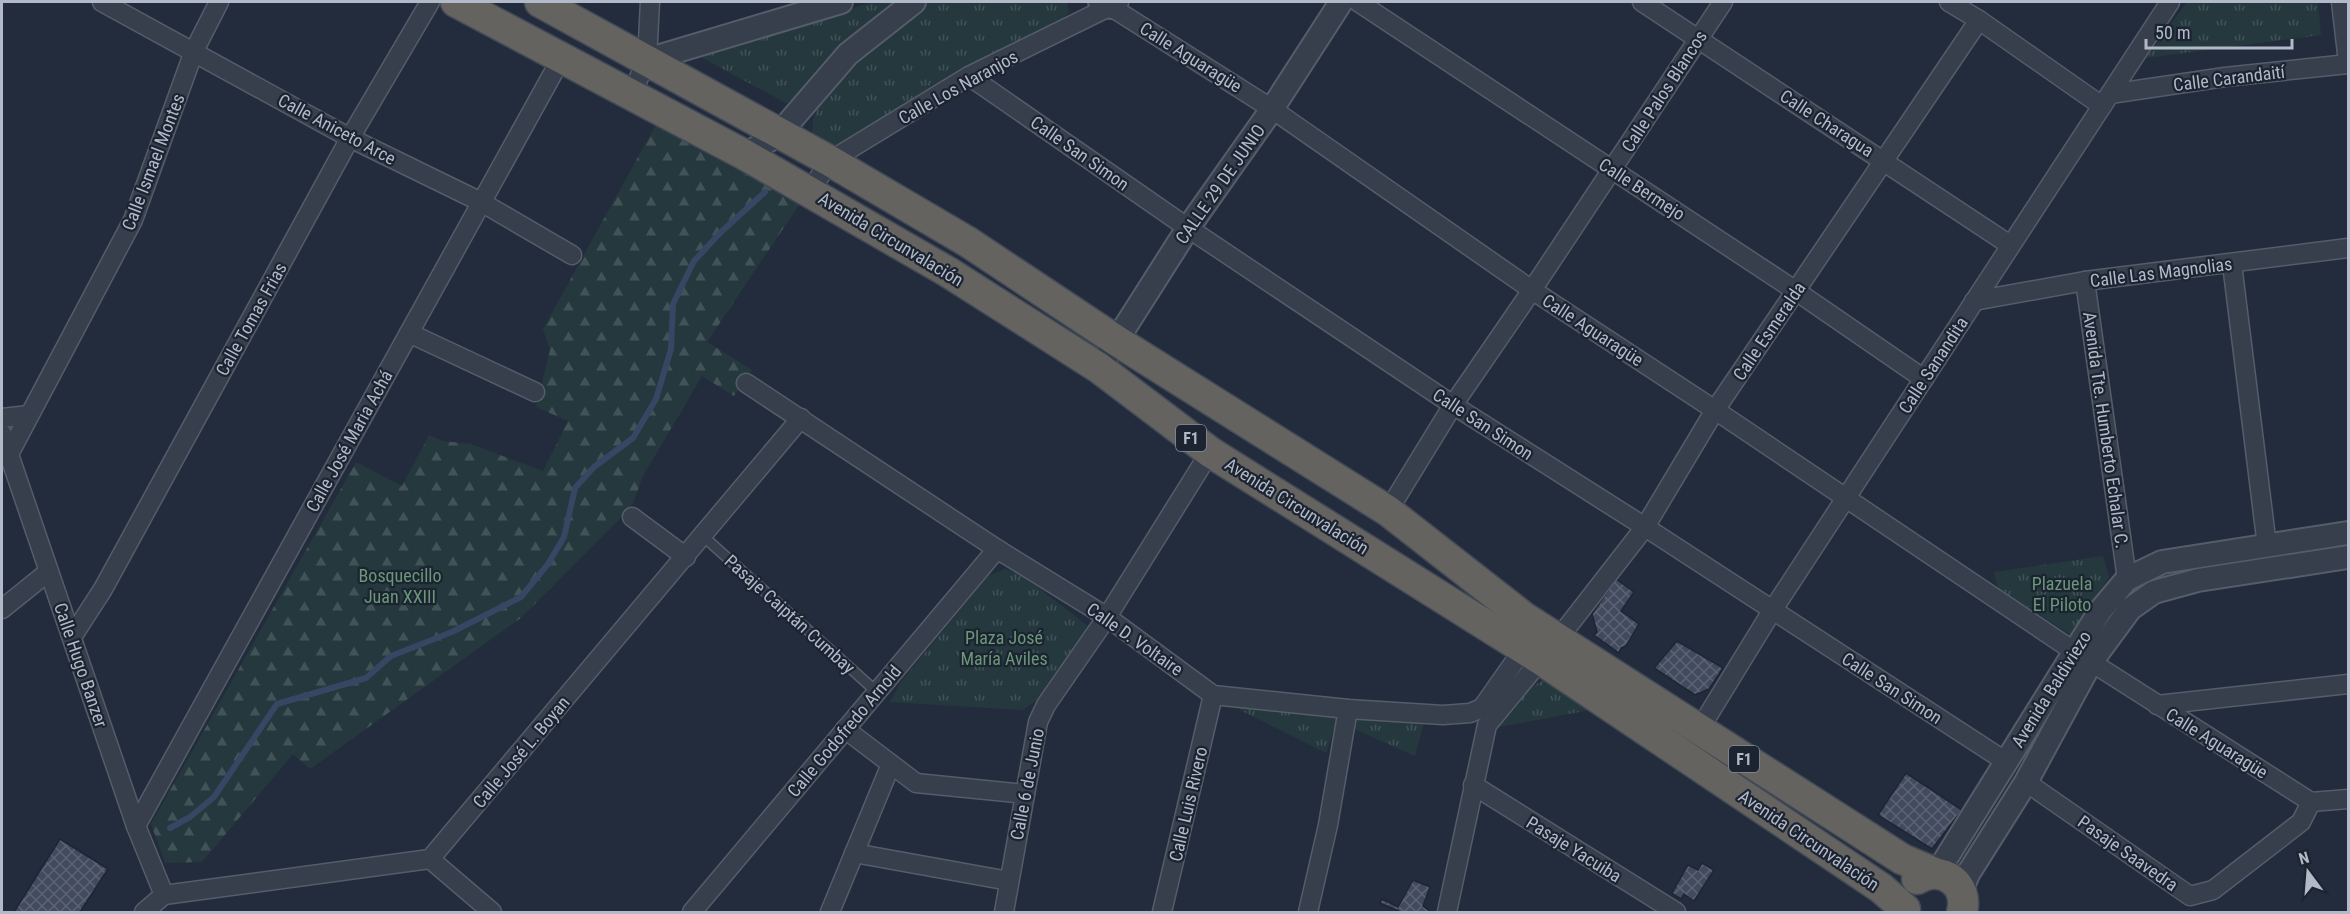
<svg xmlns="http://www.w3.org/2000/svg" width="2350" height="914" viewBox="0 0 2350 914" font-family="'Roboto Condensed',sans-serif">
<defs>
<pattern id="forest-firs" width="22" height="20" patternUnits="userSpaceOnUse" patternTransform="scale(1.5)"><rect width="22" height="20" fill="#25383d"/><path d="M5 1l3.5 6h-7zM16 11l3.5 6h-7z" fill="#425358"/></pattern>
<pattern id="park-tufts" width="24" height="20" patternUnits="userSpaceOnUse" patternTransform="scale(1.5)"><rect width="24" height="20" fill="#25383d"/><path d="M3 7l-1-3M5 7V3M7 7l1-3M15 17l-1-3M17 17v-4M19 17l1-3" fill="none" stroke="#425358"/></pattern>
<pattern id="building-cross-hatch" width="8" height="8" patternUnits="userSpaceOnUse" patternTransform="scale(1.5)"><rect width="8" height="8" fill="#424b5e"/><path d="M0 0l8 8M0 8l8-8" fill="none" stroke="#5b6374"/></pattern>
</defs>
<rect width="100%" height="100%" fill="#232c3c"/>
<path fill="url(#forest-firs)" d="M 659,119 L 801,202 L 707,342 L 752,370 L 734,396 L 702,376 L 643,476 L 633,503 L 617,522 L 521,618 L 310,769 L 293,754 L 202,862 L 165,863 L 151,824 L 356,462 L 402,486 L 429,435 L 443,441 L 471,444 L 543,471 L 568,421 L 536,407 L 550,350 L 543,329 Z"/>
<g fill="url(#park-tufts)">
<path d="M 873,2 L 899,2 L 821,65 L 796,100 L 786,103 L 697,55 Z"/>
<path d="M 929,2 L 1067,2 L 1069,12 L 1063,20 L 944,80 L 835,148 L 812,137 L 813,120 L 821,100 L 882,39 Z"/>
<path d="M 2187,2 L 2318,2 L 2321,35 L 2146,58 Z"/>
<path d="M 2103,556 L 2109,577 L 2071,635 L 1998,588 L 1994,572 Z"/>
<path d="M 1005,569 L 1022,575 L 1089,627 L 1036,701 L 1022,710 L 890,702 L 901,682 L 988,576 Z"/>
<path d="M 1551,678 L 1597,706 L 1585,711 L 1499,727 C 1512,707 1527,684 1551,678 Z"/>
<path d="M 1241,707 L 1341,708 L 1326,753 L 1240,710 Z"/>
<path d="M 1355,711 L 1426,715 L 1415,756 L 1352,728 Z"/>
</g>
<g fill="none" stroke-linecap="round" stroke-linejoin="round">
<path stroke="#374663" stroke-width="6" d="M 170,828 L 190,817 L 214,797 L 277,704 L 366,678 L 391,656 L 452,632 L 521,597 L 548,564 L 564,537 L 575,488 L 594,467 L 633,438 L 656,399 L 671,349 L 673,304 L 694,261 L 720,233 L 765,192"/>
</g>
<g fill="url(#building-cross-hatch)" stroke="#1e2533" stroke-width="1.5">
<path d="M 1616,579 L 1634,592 L 1621,611 L 1639,624 L 1626,646 L 1621,648 L 1619,653 L 1594,635 L 1597,632 L 1592,614 Z"/>
<path d="M 1677,641 L 1723,668 L 1709,689 L 1695,695 L 1654,668 Z"/>
<path d="M 1906,773 L 1962,810 L 1932,849 L 1878,815 Z"/>
<path d="M 60,839 L 108,869 L 80,912 L 14,912 Z"/>
<path d="M 1702,863 L 1714,870 L 1694,901 L 1684,894 L 1681,899 L 1672,893 L 1688,865 L 1698,870 Z"/>
<path d="M 1413,880 L 1430,887 L 1423,906 L 1431,912 L 1401,912 L 1380,903 L 1382,899 L 1398,907 Z"/>
</g>
<g fill="none" stroke-linecap="round" stroke-linejoin="round">
<defs>
<path id="service" d="M 703,536 L 878,693"/>
<g id="minor">
<path d="M 102,2 L 350,138 L 481,202 L 572,255"/>
<path d="M 1358,2 L 1796,291 L 1924,379"/>
<path d="M 1642,2 L 2010,245"/>
<path d="M 1949,2 L 1979,20 L 2102,106"/>
<path d="M 2341,2 L 2348,62"/>
<path d="M 1111,7 L 1272,109 L 1532,290 L 1715,410 L 2075,652"/>
<path d="M 969,76 L 1188,228 L 1453,405 L 1645,527 L 2005,761"/>
<path d="M 632,93 L 647,60 L 650,2"/>
<path d="M 2110,94 L 2225,77 L 2348,64"/>
<path d="M 810,191 L 830,161 L 969,76 L 1119,2"/>
<path d="M 2232,264 L 2267,546"/>
<path d="M 2085,281 L 2127,579"/>
<path d="M 1974,301 L 2085,281 L 2348,248"/>
<path d="M 409,333 L 535,392"/>
<path d="M 746,383 L 997,549 L 1107,617 L 1213,695 L 1348,709 L 1443,715 L 1470,713 L 1482,708 L 1529,641"/>
<path d="M 2,418 L 29,415"/>
<path d="M 2,434 L 136,826 L 164,895"/>
<path d="M 9,454 L 133,220 L 194,51 L 219,2"/>
<path d="M 1388,511 L 1453,405 L 1532,290 L 1723,2"/>
<path d="M 632,517 L 686,557"/>
<path d="M 2,609 L 48,572"/>
<path d="M 72,637 L 103,589 L 350,138 L 430,2"/>
<path d="M 2091,662 L 2311,802 L 2348,799"/>
<path d="M 2157,705 L 2348,684"/>
<path d="M 845,729 L 916,783 L 1025,794"/>
<path d="M 1699,730 L 1772,611 L 2170,2"/>
<path d="M 2026,782 L 2190,896 L 2213,890 L 2301,822 L 2311,802"/>
<path d="M 1473,785 L 1676,912"/>
<path d="M 136,826 L 562,57"/>
<path d="M 854,853 L 1009,881"/>
<path d="M 430,859 L 492,912"/>
<path d="M 144,912 L 164,895 L 430,859 L 801,418"/>
<path d="M 692,912 L 997,549"/>
<path d="M 830,912 L 891,764"/>
<path d="M 1004,912 L 1038,722 L 1046,705 L 1107,617 L 1210,452"/>
<path d="M 1162,912 L 1213,695"/>
<path d="M 1308,912 L 1328,825 L 1348,709"/>
<path d="M 1447,912 L 1487,725 L 1558,639 L 1645,527 L 1715,410 L 1979,20"/>
</g>
<g id="tertiary">
<path d="M 1100,2 L 1111,7"/>
<path d="M 647,60 L 841,2"/>
<path d="M 745,155 L 779,134 L 848,54 L 914,2"/>
<path d="M 1099,368 L 1188,228 L 1272,109 L 1341,2"/>
<path d="M 1937,873 L 2100,611 L 2127,579 L 2162,562 L 2348,533"/>
<path d="M 1961,891 L 1968,874 L 2026,782 L 2091,662 L 2130,609 L 2154,592 L 2198,580 L 2348,557"/>
</g>
<g id="trunk">
<path d="M 456,2 L 745,155 L 948,272 L 1099,368 L 1210,452 L 1540,659 L 1881,888 L 1905,909"/>
<path d="M 540,2 L 830,161 L 968,242 L 1117,341 L 1388,511 L 1525,618 L 1902,859 L 1935,873"/>
<path d="M 1917,879 C 1942,864 1969,884 1962,912"/>
</g>
</defs>
<use href="#service" stroke="#555c6a" stroke-width="12"/>
<use href="#minor" stroke="#555c6a" stroke-width="21"/>
<use href="#tertiary" stroke="#555c6a" stroke-width="26"/>
<use href="#trunk" stroke="#424957" stroke-width="33"/>
<use href="#service" stroke="#373e4c" stroke-width="9"/>
<use href="#minor" stroke="#373e4c" stroke-width="18"/>
<use href="#tertiary" stroke="#373e4c" stroke-width="22"/>
<use href="#trunk" stroke="#646360" stroke-width="30"/>
</g>
<g text-anchor="middle" dominant-baseline="central" stroke-width="4.5" stroke-linejoin="round" paint-order="stroke">
<g fill="#1c2331" stroke="#858c9b" stroke-width="1.5">
<rect x="1176" y="425" width="30" height="26" rx="4.5"/>
<rect x="1729" y="746" width="30" height="26" rx="4.5"/>
</g>
<g font-size="16" font-weight="bold" fill="#b2b9c8">
<text x="1191" y="438">F1</text>
<text x="1744" y="759">F1</text>
</g>
<g font-size="18" fill="#b2b9c8" stroke="#1c2331">
<text transform="translate(1191 57) rotate(32)">Calle Aguaragüe</text>
<text transform="translate(2229 78) rotate(-7)">Calle Carandaití</text>
<text transform="translate(958 87) rotate(-29)">Calle Los Naranjos</text>
<text transform="translate(1664 91) rotate(-57)">Calle Palos Blancos</text>
<text transform="translate(1827 123) rotate(33)">Calle Charagua</text>
<text transform="translate(337 129) rotate(28)">Calle Aniceto Arce</text>
<text transform="translate(1080 153) rotate(35)">Calle San Simon</text>
<text transform="translate(153 162) rotate(-69)">Calle Ismael Montes</text>
<text transform="translate(1220 184) rotate(-55)">CALLE 29 DE JUNIO</text>
<text transform="translate(1642 189) rotate(33)">Calle Bermejo</text>
<text transform="translate(891 239) rotate(31)">Avenida Circunvalación</text>
<text transform="translate(2161 272) rotate(-7)">Calle Las Magnolias</text>
<text transform="translate(251 319) rotate(-61)">Calle Tomas Frias</text>
<text transform="translate(1593 330) rotate(33)">Calle Aguaragüe</text>
<text transform="translate(1769 331) rotate(-56)">Calle Esmeralda</text>
<text transform="translate(1933 365) rotate(-57)">Calle Sanandita</text>
<text transform="translate(1483 424) rotate(33)">Calle San Simon</text>
<text transform="translate(2106 430) rotate(82)">Avenida Tte. Humberto Echalar C.</text>
<text transform="translate(349 441) rotate(-61)">Calle José Maria Achá</text>
<text transform="translate(1297 506) rotate(32)">Avenida Circunvalación</text>
<text transform="translate(790 614) rotate(42)">Pasaje Caiptán Cumbay</text>
<text transform="translate(1135 639) rotate(35)">Calle D. Voltaire</text>
<text transform="translate(81 665) rotate(71)">Calle Hugo Banzer</text>
<text transform="translate(1892 688) rotate(33)">Calle San Simon</text>
<text transform="translate(2051 689) rotate(-58)">Avenida Baldiviezo</text>
<text transform="translate(844 731) rotate(-50)">Calle Godofredo Arnold</text>
<text transform="translate(2217 743) rotate(32)">Calle Aguaragüe</text>
<text transform="translate(521 752) rotate(-50)">Calle José L. Boyan</text>
<text transform="translate(1027 784) rotate(-79)">Calle 6 de Junio</text>
<text transform="translate(1188 804) rotate(-77)">Calle Luis Rivero</text>
<text transform="translate(1809 840) rotate(34)">Avenida Circunvalación</text>
<text transform="translate(1574 849) rotate(32)">Pasaje Yacuiba</text>
<text transform="translate(2128 853) rotate(35)">Pasaje Saavedra</text>
</g>
<g font-size="18" fill="#6a9878" stroke="#1c2331">
<text x="400" y="575">Bosquecillo<tspan x="400" dy="21">Juan XXIII</tspan></text>
<text x="2062" y="583">Plazuela<tspan x="2062" dy="21">El Piloto</tspan></text>
<text x="1004" y="637">Plaza José<tspan x="1004" dy="21">María Aviles</tspan></text>
</g>
</g>
<rect width="2350" height="914" fill="none" stroke="#b2b9c8" stroke-width="6"/>
<g transform="translate(2308 872) rotate(344)" stroke="#1c2331" stroke-width="4.5" paint-order="stroke">
<path d="M0-4.5L10 22L0 15L-10 22Z" fill="#b2b9c8"/>
<text y="-9" font-size="16" font-weight="bold" text-anchor="middle" fill="#b2b9c8">N</text>
</g>
<path d="M2146 39v9h146v-9" fill="none" stroke="#b2b9c8" stroke-width="3"/>
<text x="2155" y="39" font-size="18" fill="#b2b9c8" stroke="#1c2331" stroke-width="4.5" paint-order="stroke">50 m</text>
</svg>
